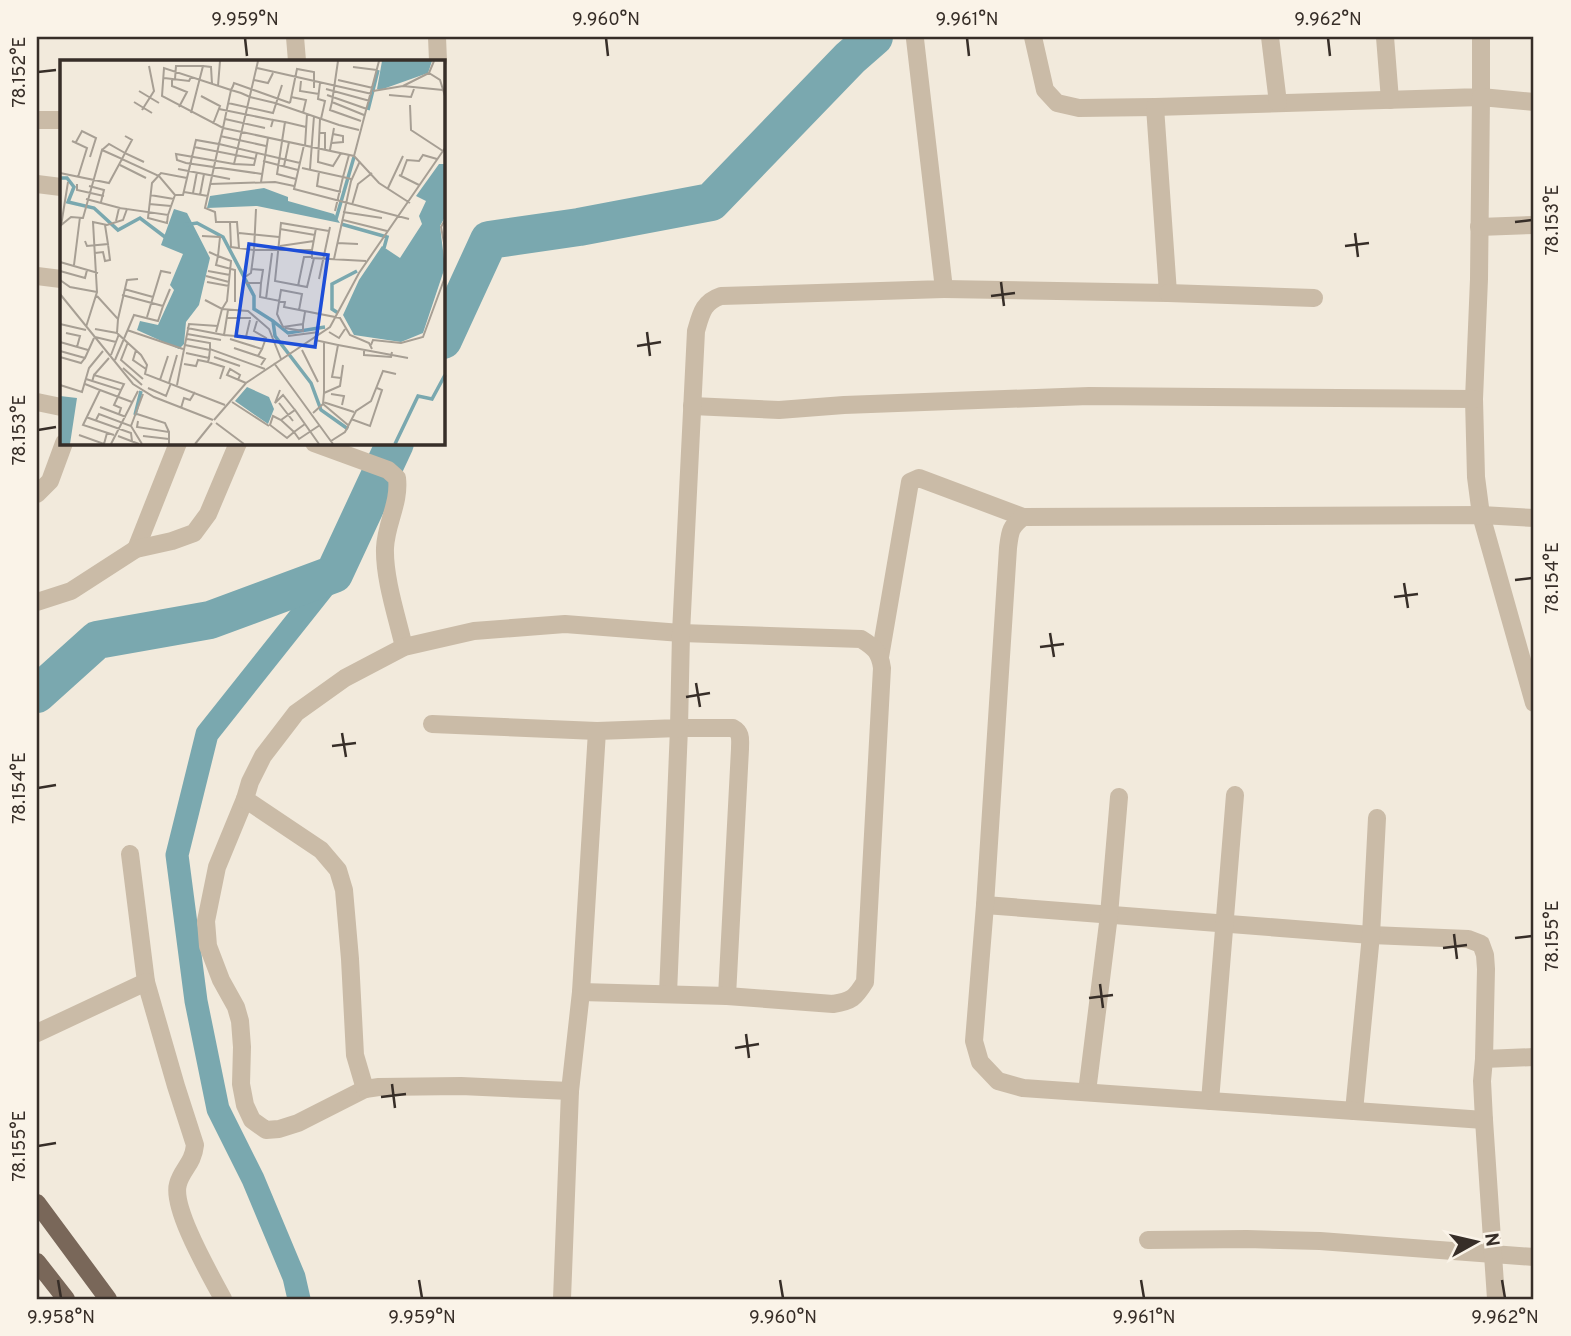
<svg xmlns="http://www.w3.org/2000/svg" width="1571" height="1336" viewBox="0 0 1571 1336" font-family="Overpass,sans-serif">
<rect width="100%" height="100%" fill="#f2eadc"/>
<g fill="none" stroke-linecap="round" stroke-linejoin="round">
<path stroke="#7aa8af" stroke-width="23" d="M 299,1299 L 294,1277 L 253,1179 L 218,1109 L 196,1001 L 177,855 L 207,734 L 334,574"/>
<g stroke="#7aa8af" stroke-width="38">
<path d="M 443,340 L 489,240 L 579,227 L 711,202 L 850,58 L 874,37"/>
<path d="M 37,694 L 97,640 L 210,620 L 334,574 L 395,443"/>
</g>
<g stroke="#cabba7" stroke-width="18">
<path d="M 295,37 L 297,61"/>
<path d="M 437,37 L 438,61"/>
<path d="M 1033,37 L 1045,90 L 1057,103 L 1079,108 L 1155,107 L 1481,97 L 1481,37"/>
<path d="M 1270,37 L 1278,103"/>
<path d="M 1385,37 L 1390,100"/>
<path d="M 1534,102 L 1481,97 L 1479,279 L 1474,399 L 1476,477 L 1481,515 L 1534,703"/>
<path d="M 37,120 L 61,120"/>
<path d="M 37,184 L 61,187"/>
<path d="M 1479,227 L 1534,225"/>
<path d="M 37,276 L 61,279"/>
<path d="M 944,289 L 1168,293 L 1155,107"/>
<path d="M 1168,293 L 1314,298"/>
<path d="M 37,402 L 61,407"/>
<path d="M 692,406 L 779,410 L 844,405 L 1089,396 L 1474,399"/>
<path d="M 314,443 L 388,470 L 397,478 C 400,503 386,523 385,548 C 384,578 397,617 404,647"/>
<path d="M 37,494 L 50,481 L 64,443"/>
<path d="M 136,549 L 178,443"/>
<path d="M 37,602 L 71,591 L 136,549 L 172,541 L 194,533 L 208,514 L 238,443"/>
<path d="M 880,657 L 910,482 L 919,478 L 1023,517"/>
<path d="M 432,724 L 597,731"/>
<path d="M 245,799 L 217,867 L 206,921 L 208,946 L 221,980 L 236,1007 L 240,1021 L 242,1047 L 241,1084 L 245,1105 L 252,1120 L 266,1130 L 279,1129 L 298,1123 L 365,1089"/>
<path d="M 130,854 L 146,982 L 176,1086 L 195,1145 C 193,1164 182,1169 178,1184 C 171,1208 211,1276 223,1299"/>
<path d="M 985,905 L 1371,935 L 1468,939 L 1481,944 L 1485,955 L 1486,969 L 1484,1059"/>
<path d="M 668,994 L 679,728 L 733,728 C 742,733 740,740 740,749 L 727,996"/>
<path d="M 37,1033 L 146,982"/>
<path d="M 570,1091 L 461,1086 L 379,1087 L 365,1089 L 355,1055 L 350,959 L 344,890 L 338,870 L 321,850 L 245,799 L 250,782 L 263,756 L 296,713 L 345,678 L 404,647 L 474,631 L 565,624 L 681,633 L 861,639 C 874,647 880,652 882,668 L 865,982 C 855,998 852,1001 833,1004 L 727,996 L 581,992"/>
<path d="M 1087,1092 L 1109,915 L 1119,797"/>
<path d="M 1210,1101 L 1235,795"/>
<path d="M 1354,1111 L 1371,935 L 1377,818"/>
<path d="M 1484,1120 L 1023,1088 L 998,1081 L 980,1062 L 974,1041 L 985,905 L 1008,548 C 1010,532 1010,527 1023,517 L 1481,515 L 1534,518"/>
<path d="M 1148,1240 L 1247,1239 L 1320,1241 L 1534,1257"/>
<path d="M 562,1299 L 570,1091 L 581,992 L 597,731 L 679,728 L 681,633 L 696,331 C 701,314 703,302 721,296 L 944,289 L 915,39"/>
<path d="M 1496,1299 L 1484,1120 L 1482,1081 L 1484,1059 L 1534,1057"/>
</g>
<g stroke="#796759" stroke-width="18">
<path d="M 37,1203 L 108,1299"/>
<path d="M 37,1262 L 66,1299"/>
</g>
</g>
<path fill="none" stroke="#372e28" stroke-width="2.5" d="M 245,38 L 247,56M 606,38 L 608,56M 967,38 L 969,56M 1328,38 L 1330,56M 38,72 L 56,70M 1515,222 L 1532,220M 1355,233 L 1358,257M 1345,246 L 1369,243M 1001,282 L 1004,306M 991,296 L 1015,293M 647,332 L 650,356M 637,346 L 661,342M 38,430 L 56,427M 1515,580 L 1532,578M 1404,583 L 1408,608M 1394,597 L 1418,594M 1050,633 L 1054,657M 1040,647 L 1064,644M 696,683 L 700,707M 686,697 L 710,693M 342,733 L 346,757M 332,746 L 356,743M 38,788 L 56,785M 1454,934 L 1457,959M 1515,938 L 1532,936M 1443,948 L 1467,945M 1100,984 L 1103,1008M 1089,998 L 1113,995M 746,1034 L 749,1058M 735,1048 L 759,1044M 392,1084 L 395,1108M 381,1097 L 406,1094M 38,1146 L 56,1143M 58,1280 L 61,1298M 419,1280 L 422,1298M 780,1280 L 783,1298M 1141,1280 L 1144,1298M 1502,1280 L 1505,1298"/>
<g transform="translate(60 60)">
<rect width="385" height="385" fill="#f2eadc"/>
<path d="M 322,1 L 372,1 L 368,13 L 323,29 L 317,29 ZM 379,104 L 385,104 L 385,157 L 380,166 L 385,207 L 363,273 L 341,282 L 294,275 L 283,255 L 299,220 L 322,186 L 340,198 L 362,164 L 359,156 L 366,141 L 356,136 ZM 204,128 L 228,137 L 228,141 L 274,154 L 280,163 L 197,146 L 147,148 L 150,136 ZM 114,149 L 127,153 L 150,198 L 139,245 L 126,262 L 124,284 L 119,289 L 77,270 L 80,261 L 98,265 L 114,230 L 110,225 L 123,194 L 101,185 ZM 187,327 L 209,337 L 214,349 L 208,364 L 175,341 ZM 0,336 L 17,338 L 10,384 L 0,384 Z" fill="#7aa8af"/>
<path fill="none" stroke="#7aa8af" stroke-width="3.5" d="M 308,50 L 318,10M 0,118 L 7,118 L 14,127 L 8,142 L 34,148 L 58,170 L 80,158 L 105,177M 276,159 L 294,97M 281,164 L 327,177 L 324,188M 124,165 L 137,163 L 163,177 L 194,236 L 194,249 L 213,261 L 215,276 L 251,323 L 261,350 L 288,369M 278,253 L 272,249 L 272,224 L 297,211M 213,261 L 228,273 L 265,267M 75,355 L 81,331M 335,384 L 358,336 L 372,339 L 385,315"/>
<path fill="none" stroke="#a79f94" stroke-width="2" d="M 278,1 L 272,42 L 304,55M 143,6 L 151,7 L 152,24M 293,7 L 317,10M 197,8 L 312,34M 369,13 L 380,20 L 385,36M 104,18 L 129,21 L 131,17M 112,19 L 112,26 L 127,32 L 119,47M 115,19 L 116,6 L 143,6 L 131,53M 194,20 L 208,23 L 213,13M 278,20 L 313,28M 241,21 L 240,31 L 259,34M 260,23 L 258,39 L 265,41 L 261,59M 158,26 L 160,1M 343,26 L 369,13 L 374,1M 266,29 L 310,41M 79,31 L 99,43M 313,31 L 343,26 L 383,30M 267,35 L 307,49M 329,35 L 351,37 L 354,29M 141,36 L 160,46 L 153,64M 231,37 L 246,40 L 243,53M 74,42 L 92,53M 272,42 L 270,50 L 301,61M 168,43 L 213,53 L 222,25M 230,43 L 174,23 L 173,26 L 171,30 L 168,44 L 163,68 L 102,36 L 104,8 L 171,30 L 181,33 L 190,37 L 215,43 L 279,65 L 299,70M 230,43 L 237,9 L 254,12 L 254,28M 350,45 L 351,70 L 383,91M 159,49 L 213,60M 82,50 L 94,31 L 89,6M 165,59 L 205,68M 260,59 L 258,102 L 273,106 L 281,93M 225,62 L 246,67M 211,67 L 213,60 L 225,62 L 217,114 L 236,119M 259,73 L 265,73 L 265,89M 160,76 L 206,86M 12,81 L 27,88 L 18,117M 16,82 L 22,71 L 36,78 L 30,97M 272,83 L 283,82 L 283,76 L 273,74M 244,85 L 234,129 L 349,159M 245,86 L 247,54M 134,87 L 196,99M 42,90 L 49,84 L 65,93 L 72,80 L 65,76M 270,90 L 274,68M 197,92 L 194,105 L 174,104 L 198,1M 289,95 L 283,117 L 291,119M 294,96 L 319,1M 203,101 L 238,110M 174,104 L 116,94 L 117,100 L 126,103 L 202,114M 60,105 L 86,118M 224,106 L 229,82M 242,108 L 283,117 L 275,151M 118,109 L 170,119M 250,109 L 254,56M 259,112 L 257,126 L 281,132M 0,113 L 49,123 L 62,99 L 99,116 L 115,135M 339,115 L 359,125M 341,116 L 347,100 L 359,101 L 363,95 L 377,99M 201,122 L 208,78M 17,124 L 17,130 L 44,136M 150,124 L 215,122 L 234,126M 29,126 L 44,130 L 41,142M 328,128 L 343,96M 124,132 L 148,136M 133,133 L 137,112M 90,135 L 114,139M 140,135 L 144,114M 26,139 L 60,148M 89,144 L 111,146M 292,145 L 298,124 L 312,113M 196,149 L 194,190 L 252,190 L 252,198 L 306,201M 283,152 L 322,158M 108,155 L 107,163 L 88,158 L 92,123 L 101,113 L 127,118M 283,160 L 327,171M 385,160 L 381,167 L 385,188M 56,161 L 59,148 L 67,149M 170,162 L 171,187 L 194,190 L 191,213 L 185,217 L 180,242M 0,166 L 11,157 L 23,158 L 42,90 L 62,99 L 65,93 L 84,102M 1,166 L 8,122M 220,169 L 255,175M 179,173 L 219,177M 142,176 L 160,177 L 158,196 L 171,201 L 167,241 L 162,249 L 145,240M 25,181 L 27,186 L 48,184 L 45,165M 277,183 L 298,184M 220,186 L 254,181M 179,188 L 177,162 L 156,162 L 155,152 L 145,148 L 159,84 L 240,103M 252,190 L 256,168M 149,192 L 158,196 L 156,205 L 175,210 L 175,242M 35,193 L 43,192 L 45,201 L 50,200 L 48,184M 254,198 L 247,227 L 215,221 L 221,163 L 269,171M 274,199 L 291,121 L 300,101M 0,202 L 38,213M 14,205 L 20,157M 192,209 L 203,210 L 201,223M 0,211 L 25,218 L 27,210M 148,211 L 170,215M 146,216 L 169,222M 259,219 L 270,167M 0,220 L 10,227 L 37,232M 147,222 L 169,226M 186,223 L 201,223 L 200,237 L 225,242 L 224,247 L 280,258 L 290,275 L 309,283 L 312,289M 238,226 L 244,197 L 251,197M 64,229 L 93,237M 0,234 L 73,324 L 94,337 L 153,360M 62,235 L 103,246 L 110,229M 37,236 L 58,259 L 57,273 L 81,295 L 87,305 L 85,314 L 165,345M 206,239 L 212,193M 239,250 L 242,234 L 221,230 L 217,254 L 223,267 L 243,264 L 245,252M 87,257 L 101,211 L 111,213M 167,258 L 191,258M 58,259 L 67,220 L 78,219M 197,261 L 194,271 L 206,278 L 202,289M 0,264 L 26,270M 26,267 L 37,232 L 33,162 L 47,165 L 63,160 L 67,149 L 108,155 L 115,135 L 123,135 L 136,80 L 159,84 L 163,68 L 294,96 L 319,123 L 350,143M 127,268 L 164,275 L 168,250M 225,268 L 243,271 L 243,264M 35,269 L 57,273M 67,270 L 123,289M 156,272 L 162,249 L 188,251 L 209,269 L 221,299M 269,272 L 279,278 L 285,269M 6,273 L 20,276 L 17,287M 127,274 L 161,280M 164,275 L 186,277 L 190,260M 228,276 L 259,272M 35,277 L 56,282M 127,279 L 150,283 L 150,289M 170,279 L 202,289 L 198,296 L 205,299 L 201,305M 255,280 L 278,285 L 272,317 L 281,318M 0,282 L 28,290M 68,282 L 61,300 L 83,319M 125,285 L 150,290M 278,285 L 348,298M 311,285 L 313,280 L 341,283 L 363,277 L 385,217M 174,288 L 198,296M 304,289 L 304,295 L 331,297 L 332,292M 76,290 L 73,300 L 86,309M 242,290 L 258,322M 0,291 L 25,298 L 34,278M 126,293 L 149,298 L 150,289 L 205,309M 51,295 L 59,274M 0,297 L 21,303 L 25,298M 154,297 L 180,306M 55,300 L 74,255 L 98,261 L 103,246M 148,302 L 164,307 L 160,319M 214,303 L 273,384M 124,304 L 136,306 L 138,300 L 148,302 L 149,298M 63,308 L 82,325M 34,315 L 49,298M 26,319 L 61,330 L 54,345 L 61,348 L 59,354M 100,320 L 108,296M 178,320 L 180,315 L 170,309 L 167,315 L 186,323M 32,322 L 34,315 L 64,324 L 61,330M 109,323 L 117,295M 25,324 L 40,330 L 23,365 L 54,375M 0,325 L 22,332 L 29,308 L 43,291M 117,325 L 129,264 L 158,266M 88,328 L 106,336 L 111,323M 40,330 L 72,342M 220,330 L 215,343 L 223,335 L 235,350M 264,333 L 264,283M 271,334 L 284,336 L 282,345M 172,342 L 209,366M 263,342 L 294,352M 219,343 L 233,361M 263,344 L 288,365M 40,347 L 66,357M 121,348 L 124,338 L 130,340 L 135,332M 253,353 L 263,344 L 264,333 L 280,326 L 283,305M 77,354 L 105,363 L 109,372M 26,357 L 71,373 L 72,381M 291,359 L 310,366 L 322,330 L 317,328M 36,360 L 39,354 L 71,366 L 82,384M 154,360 L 186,323 L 270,267 L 299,213 L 385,88M 221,360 L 235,350 L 259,384M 78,361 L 77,367 L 109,372 L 109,384M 156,363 L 184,384M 245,364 L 234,372 L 227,378 L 210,365 L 213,356 L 221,360 L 234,372 L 239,379 L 260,365M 71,366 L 83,334M 19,375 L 44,384 L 47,373M 58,376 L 79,384M 83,376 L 109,379M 271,381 L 285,372 L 296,351 L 311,341 L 323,311 L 336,314M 51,384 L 78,331M 135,384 L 152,363"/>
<path fill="#1d4ed8" fill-opacity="0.15" stroke="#1d4ed8" stroke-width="3.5" d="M 189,184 L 268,195 L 255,287 L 176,276 Z"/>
<rect width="385" height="385" fill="none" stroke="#372e28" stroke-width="3.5"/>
</g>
<rect width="1571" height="1336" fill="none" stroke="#faf3e8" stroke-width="77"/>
<g transform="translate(1476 1242) rotate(82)" stroke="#faf3e8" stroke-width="5" paint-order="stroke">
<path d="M0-5L12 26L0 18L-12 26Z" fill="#372e28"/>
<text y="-10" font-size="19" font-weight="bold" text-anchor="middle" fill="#372e28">N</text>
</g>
<rect x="38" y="38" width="1494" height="1260" fill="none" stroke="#372e28" stroke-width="2.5"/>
<g font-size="18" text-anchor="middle" fill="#372e28">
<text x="245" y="25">9.959°N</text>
<text x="606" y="25">9.960°N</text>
<text x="967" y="25">9.961°N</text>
<text x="1328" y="25">9.962°N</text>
<text transform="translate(19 72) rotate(-90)" y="6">78.152°E</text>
<text transform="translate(1552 220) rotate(-90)" y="6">78.153°E</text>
<text transform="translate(19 430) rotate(-90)" y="6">78.153°E</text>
<text transform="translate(1552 578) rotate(-90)" y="6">78.154°E</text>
<text transform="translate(19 788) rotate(-90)" y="6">78.154°E</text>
<text transform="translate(1552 936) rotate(-90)" y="6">78.155°E</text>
<text transform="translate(19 1146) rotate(-90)" y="6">78.155°E</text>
<text x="61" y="1323">9.958°N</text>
<text x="422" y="1323">9.959°N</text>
<text x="783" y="1323">9.960°N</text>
<text x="1144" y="1323">9.961°N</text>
<text x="1505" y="1323">9.962°N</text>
</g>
</svg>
